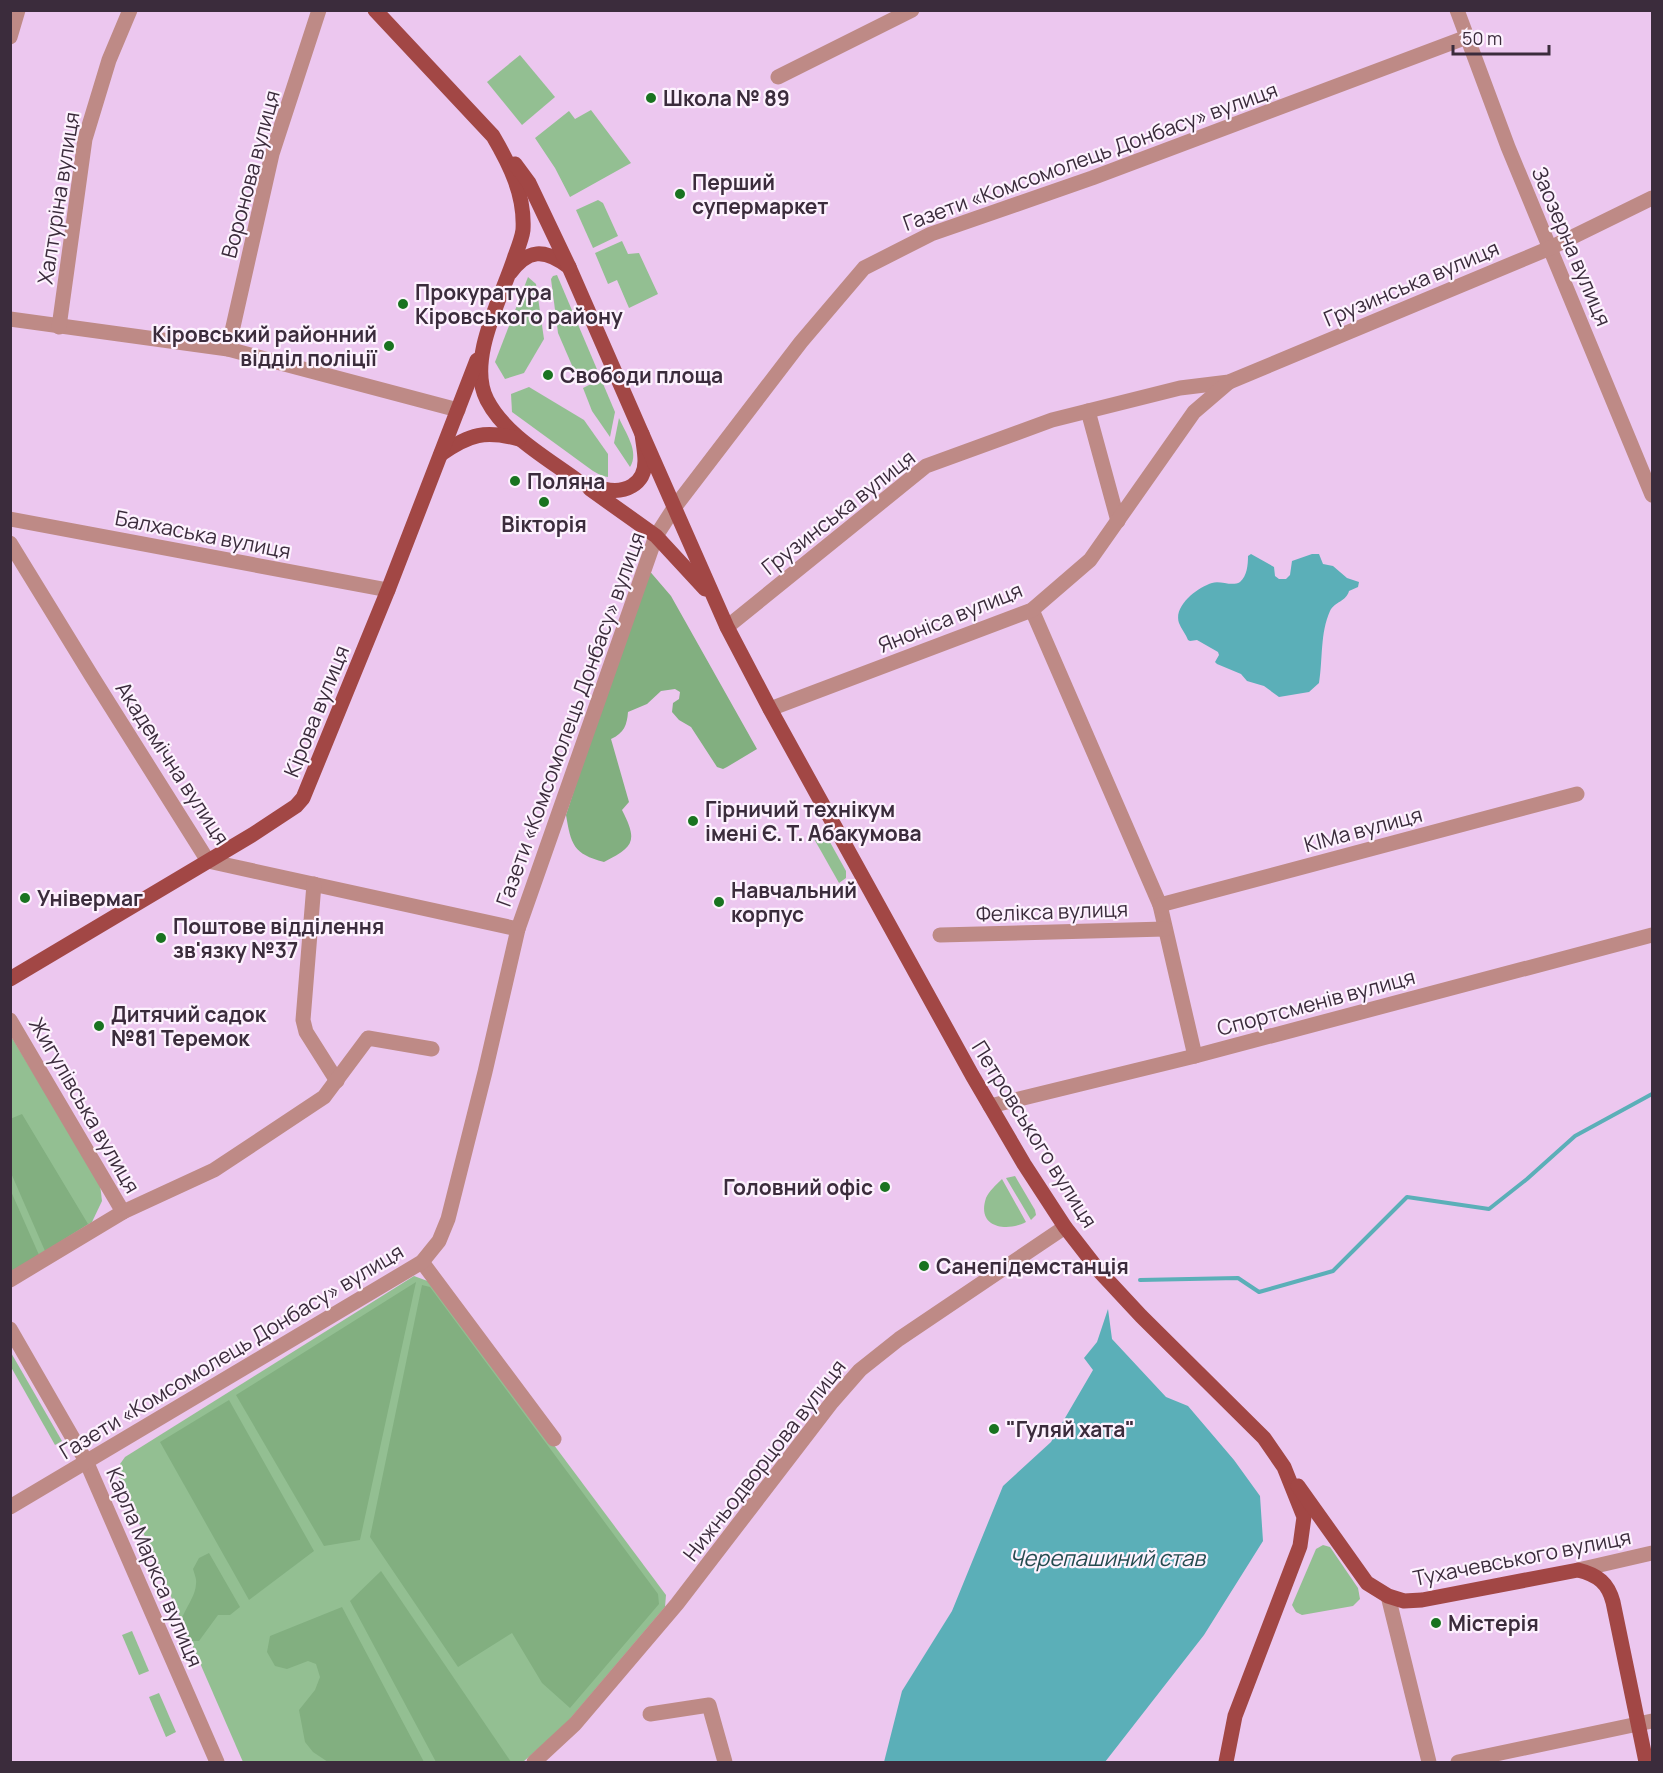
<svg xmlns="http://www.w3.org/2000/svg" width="1663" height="1773" viewBox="0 0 1663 1773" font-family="Manrope,sans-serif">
<rect width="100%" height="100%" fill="#ecc7ef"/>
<g fill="#93bf92">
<path d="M 520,55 L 555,97 L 522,125 L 487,82 Z"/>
<path d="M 591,110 L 631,163 L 570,197 L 555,168 L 535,138 L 569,111 L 575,119 Z"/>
<path d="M 598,200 L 603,203 L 618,236 L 593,248 L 576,210 Z"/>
<path d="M 622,241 L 628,254 L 639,253 L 658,294 L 629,308 L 617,280 L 608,284 L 595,253 Z"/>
<path d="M 557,275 L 599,374 L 580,384 L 558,333 L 551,279 L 553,276 Z"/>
<path d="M 528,277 L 536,284 L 544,339 L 524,373 L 505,379 L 495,362 Z"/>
<path d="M 601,379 L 615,412 L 610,437 L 592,411 L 583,388 Z"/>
<path d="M 529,387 L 584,420 L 608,454 L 608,477 L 602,476 L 593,471 L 512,412 L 511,394 Z"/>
<path d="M 619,418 C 625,432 640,452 630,467 L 614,443 Z"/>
<path d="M 822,834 L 826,835 L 846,871 L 846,878 L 839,883 L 813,837 Z"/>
<path d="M 11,1036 L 100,1184 L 102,1201 L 92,1222 L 11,1273 Z"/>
<path d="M 1015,1176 L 1035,1210 L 1036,1215 L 1031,1220 L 1006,1178 Z"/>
<path d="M 1002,1179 L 1026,1222 C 1007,1232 976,1228 986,1198 C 989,1191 996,1185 1002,1179 Z"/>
<path d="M 414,1276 L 433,1283 L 666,1595 L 665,1607 L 564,1726 L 523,1762 L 243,1762 L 119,1477 L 120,1464 L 125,1457 Z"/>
<path d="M 10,1351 L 62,1441 L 55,1445 L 11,1367 Z"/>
<path d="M 1323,1545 L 1330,1547 L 1358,1588 L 1360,1599 L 1353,1606 L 1302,1615 L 1296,1612 L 1292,1605 L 1316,1549 Z"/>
<path d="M 132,1631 L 149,1671 L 139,1675 L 122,1635 Z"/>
<path d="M 159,1693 L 176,1732 L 166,1737 L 149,1697 Z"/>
</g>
<g fill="#82af80">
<path d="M 647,568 L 671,596 L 757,749 L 727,767 L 723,769 L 717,767 L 691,727 L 679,720 L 672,712 L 673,703 L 679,699 L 680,692 L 675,689 L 661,691 L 647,704 L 628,712 C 627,725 624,733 611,739 L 629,802 L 622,810 C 638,841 634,847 604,862 C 573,854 571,844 566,815 Z"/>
<path d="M 22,1114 L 88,1224 L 45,1251 L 11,1173 L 10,1119 Z"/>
<path d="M 10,1189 L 39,1255 L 12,1272 L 10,1266 Z"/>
<path d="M 416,1282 L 360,1540 L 324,1546 L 236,1395 Z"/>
<path d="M 422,1285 L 430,1287 L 658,1594 L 659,1604 L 570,1708 L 542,1683 L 512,1633 L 458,1667 L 370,1537 Z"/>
<path d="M 229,1400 L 314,1551 L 249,1600 L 160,1442 Z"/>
<path d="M 209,1553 L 240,1607 L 230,1615 L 218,1615 L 199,1641 L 188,1641 C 168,1622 195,1605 196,1584 C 197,1579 194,1573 193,1569 L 199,1558 Z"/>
<path d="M 381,1571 L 511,1762 L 436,1762 L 350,1601 Z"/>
<path d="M 342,1607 L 424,1762 L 328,1762 L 313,1752 L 305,1742 L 299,1710 L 315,1690 L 320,1677 L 316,1664 L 308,1661 L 287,1669 L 275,1666 L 267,1652 L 270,1636 Z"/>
</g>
<g fill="#5bafb8">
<path d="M 1251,554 L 1274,567 L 1275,576 L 1279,579 L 1286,579 L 1290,575 L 1292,561 L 1312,554 L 1319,554 L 1323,564 L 1333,566 L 1347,578 L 1359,582 L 1358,587 L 1349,591 C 1346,602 1335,601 1330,611 C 1320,633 1323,659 1319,683 L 1309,692 L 1279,697 L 1264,686 L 1247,681 L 1241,674 L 1217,664 L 1215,662 L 1219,655 L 1218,652 L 1197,640 L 1190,641 L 1188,640 C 1186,634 1181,629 1179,623 C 1173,606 1198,587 1212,583 C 1220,580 1232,587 1240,582 C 1247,576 1248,565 1248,556 Z"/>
<path d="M 1108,1309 L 1112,1339 L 1166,1397 L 1188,1406 L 1234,1460 L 1260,1496 L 1263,1541 L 1204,1635 L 1105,1762 L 884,1762 L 902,1691 L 952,1611 L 1003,1486 L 1051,1442 L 1093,1370 L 1084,1358 L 1097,1342 Z"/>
</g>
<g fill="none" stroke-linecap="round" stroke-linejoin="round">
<path stroke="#5bafb8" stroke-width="4" d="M 1140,1280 L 1238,1278 L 1259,1292 L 1333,1271 L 1407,1197 L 1489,1209 L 1527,1179 L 1575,1136 L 1652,1094"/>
<g stroke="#be8a86" stroke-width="15">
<path d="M 1457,10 L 1508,147 L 1652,495"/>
<path d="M 10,37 L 18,10"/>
<path d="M 778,77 L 912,10"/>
<path d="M 10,319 L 228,349 L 458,410"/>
<path d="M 59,327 L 85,139 L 109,60 L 130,10"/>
<path d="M 228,349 L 272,154 L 319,10"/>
<path d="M 1088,411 L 1118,521"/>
<path d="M 10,519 L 388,590"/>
<path d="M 10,543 L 91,675 L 208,861 L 518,929"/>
<path d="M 1032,610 L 1160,905 L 1195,1056"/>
<path d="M 727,627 L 926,466 L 1052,420 L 1180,388 L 1229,382 L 1550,248 L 1652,198"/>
<path d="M 770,709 L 1032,610 L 1090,560 L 1194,412 L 1229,382"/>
<path d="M 314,884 L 303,1020 L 306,1032 L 337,1081"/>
<path d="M 1160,905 L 1577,794"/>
<path d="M 940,935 L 1165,929"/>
<path d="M 10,1020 L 123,1212"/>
<path d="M 990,1106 L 1195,1056 L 1652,935"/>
<path d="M 422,1262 L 554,1439"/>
<path d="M 10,1280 L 123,1212 L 214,1170 L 324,1097 L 368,1038 L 432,1049"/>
<path d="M 10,1329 L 86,1461 L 217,1762"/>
<path d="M 10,1507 L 422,1262 L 439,1241 L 448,1219 L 485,1072 L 518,929 L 656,536 L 674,508 L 801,342 L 864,268 L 931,234 L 1092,178 L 1467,37"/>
<path d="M 1578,1570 L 1652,1553"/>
<path d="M 1388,1596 L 1429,1762"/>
<path d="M 650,1714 L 709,1705 L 725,1762"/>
<path d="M 534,1762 L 575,1724 L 677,1604 L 832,1402 L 860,1370 L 899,1339 L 1065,1227"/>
<path d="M 1458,1762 L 1652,1721"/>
</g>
<g stroke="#a24745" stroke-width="15">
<path d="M 375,10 L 493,136 C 510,165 525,195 523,230 C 522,238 518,248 515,256 C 503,295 466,360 487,400 C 505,435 547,458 578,481 C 585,486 595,487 604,489 C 624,494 645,485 645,461 C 645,452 643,443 642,434 L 569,267 C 544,248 528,249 510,273"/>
<path d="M 515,164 L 529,183 L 569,267"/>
<path d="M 642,434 L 727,627 L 770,709 L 972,1075 L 1024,1164 L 1065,1227 L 1100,1272 L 1141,1316 L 1264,1438 L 1284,1467 L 1304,1517 L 1300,1546 L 1235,1716 L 1226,1762"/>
<path d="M 441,454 C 470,434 485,430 519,439"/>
<path d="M 590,489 L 656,536 L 705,589"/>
<path d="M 10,979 L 252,835 L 296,806 L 303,798 L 388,590 L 477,360"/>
<path d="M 1298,1486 L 1367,1583 L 1388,1596 L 1404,1601 L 1422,1600 L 1578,1570 C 1598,1575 1608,1583 1613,1602 L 1646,1762"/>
</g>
</g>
<g fill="#197320" stroke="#fdf2fe" stroke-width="2">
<circle cx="651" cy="98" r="6"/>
<circle cx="680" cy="194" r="6"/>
<circle cx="403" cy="304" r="6"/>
<circle cx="389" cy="346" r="6"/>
<circle cx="548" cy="375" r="6"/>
<circle cx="515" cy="481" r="6"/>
<circle cx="544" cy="502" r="6"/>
<circle cx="693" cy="821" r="6"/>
<circle cx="25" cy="898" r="6"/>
<circle cx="719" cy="902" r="6"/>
<circle cx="161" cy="938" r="6"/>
<circle cx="99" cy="1026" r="6"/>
<circle cx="885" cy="1187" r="6"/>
<circle cx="924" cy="1266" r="6"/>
<circle cx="994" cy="1429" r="6"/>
<circle cx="1436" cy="1623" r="6"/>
</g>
<g text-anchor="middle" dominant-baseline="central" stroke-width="4.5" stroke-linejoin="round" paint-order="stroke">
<g font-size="21" font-weight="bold" fill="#3b2c3c" stroke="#fdf2fe" text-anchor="start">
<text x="663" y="98">Школа № 89</text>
<text x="692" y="182">Перший<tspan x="692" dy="24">супермаркет</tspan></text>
<text x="415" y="292">Прокуратура<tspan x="415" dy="24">Кіровського району</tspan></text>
<text x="377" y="334" text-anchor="end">Кіровський районний<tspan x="377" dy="24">відділ поліції</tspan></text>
<text x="560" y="375">Свободи площа</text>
<text x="527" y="481">Поляна</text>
<text x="544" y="524" text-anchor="middle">Вікторія</text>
<text x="705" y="809">Гірничий технікум<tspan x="705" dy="24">імені Є. Т. Абакумова</tspan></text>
<text x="731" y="890">Навчальний<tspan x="731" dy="24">корпус</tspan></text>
<text x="37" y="898">Універмаг</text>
<text x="173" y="926">Поштове відділення<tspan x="173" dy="24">зв'язку №37</tspan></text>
<text x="111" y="1014">Дитячий садок<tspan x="111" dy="24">№81 Теремок</tspan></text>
<text x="873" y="1187" text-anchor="end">Головний офіс</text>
<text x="936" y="1266">Санепідемстанція</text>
<text x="1006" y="1429">"Гуляй хата"</text>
<text x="1448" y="1623">Містерія</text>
</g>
<g font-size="21" fill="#3b2c3c" stroke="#fdf2fe">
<text transform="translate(1090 156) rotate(-20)">Газети «Комсомолець Донбасу» вулиця</text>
<text transform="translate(250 174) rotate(-75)">Воронова вулиця</text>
<text transform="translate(58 198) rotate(-81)">Халтуріна вулиця</text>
<text transform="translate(1572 246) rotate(67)">Заозерна вулиця</text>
<text transform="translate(1411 283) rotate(-23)">Грузинська вулиця</text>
<text transform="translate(838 512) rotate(-38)">Грузинська вулиця</text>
<text transform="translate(203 534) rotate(11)">Балхаська вулиця</text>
<text transform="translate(950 617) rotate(-22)">Яноніса вулиця</text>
<text transform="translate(316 711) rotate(-68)">Кірова вулиця</text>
<text transform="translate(570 719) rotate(-70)">Газети «Комсомолець Донбасу» вулиця</text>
<text transform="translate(173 763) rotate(57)">Академічна вулиця</text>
<text transform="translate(1363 829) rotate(-15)">КІМа вулиця</text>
<text transform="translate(1052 911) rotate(-2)">Фелікса вулиця</text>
<text transform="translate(1316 1002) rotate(-15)">Спортсменів вулиця</text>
<text transform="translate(85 1105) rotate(60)">Жигулівська вулиця</text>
<text transform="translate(1035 1134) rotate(58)">Петровського вулиця</text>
<text transform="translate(231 1351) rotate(-31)">Газети «Комсомолець Донбасу» вулиця</text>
<text transform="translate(764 1460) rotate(-52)">Нижньодворцова вулиця</text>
<text transform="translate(1522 1557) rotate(-11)">Тухачевського вулиця</text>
<text transform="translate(155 1567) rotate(67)">Карла Маркса вулиця</text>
</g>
<g font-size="22" font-style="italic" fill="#244b4f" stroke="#fdf2fe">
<text x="1107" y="1558">Черепашиний став</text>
</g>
</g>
<rect width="1663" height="1773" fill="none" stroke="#3b2c3c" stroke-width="24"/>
<path d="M1453 45v9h96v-9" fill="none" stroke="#3b2c3c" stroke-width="3"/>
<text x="1462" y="45" font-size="18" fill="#3b2c3c" stroke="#fdf2fe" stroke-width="4.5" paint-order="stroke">50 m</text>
</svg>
